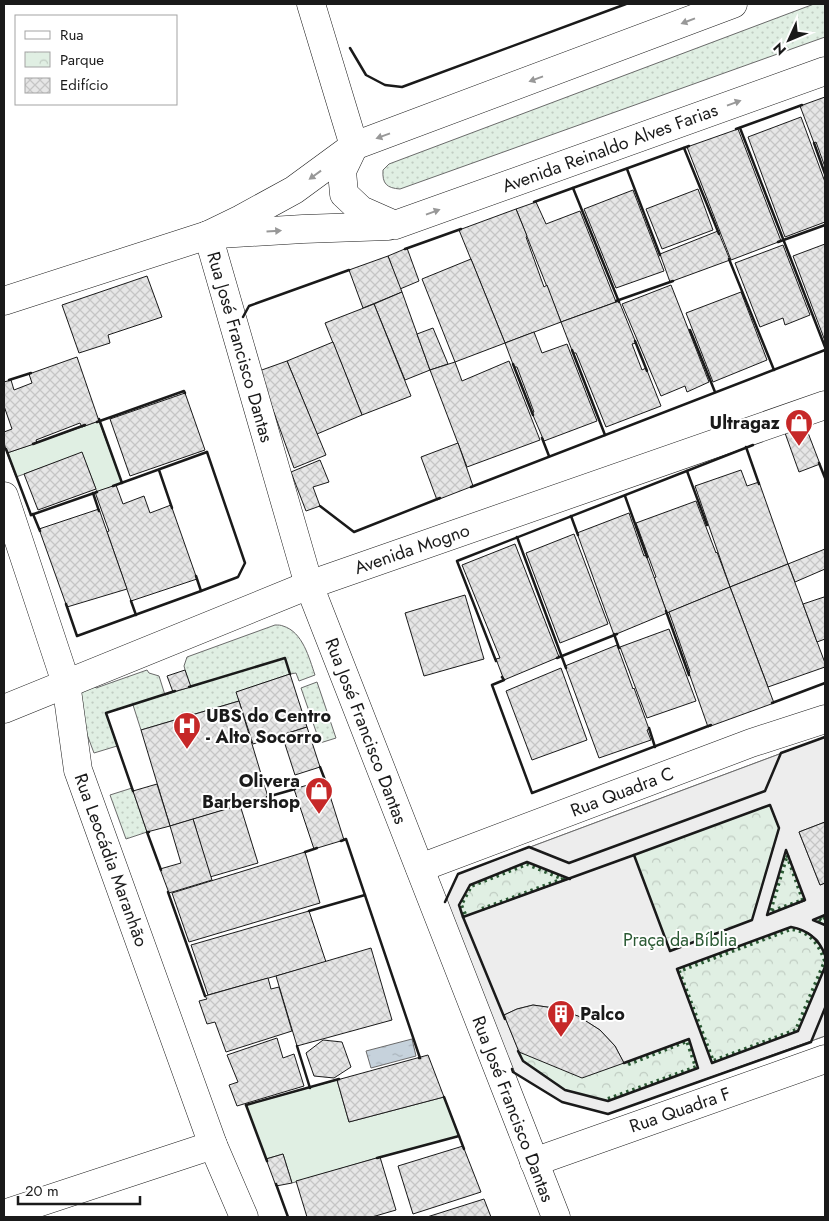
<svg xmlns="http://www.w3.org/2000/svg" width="829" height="1221" viewBox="0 0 829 1221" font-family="Jost,sans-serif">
<defs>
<pattern id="grass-dots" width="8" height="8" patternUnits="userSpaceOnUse" patternTransform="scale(1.25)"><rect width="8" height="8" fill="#e0efe3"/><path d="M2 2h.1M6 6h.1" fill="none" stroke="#c0ccc2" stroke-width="1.8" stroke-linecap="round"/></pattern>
<pattern id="park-crowns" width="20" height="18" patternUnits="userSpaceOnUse" patternTransform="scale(1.25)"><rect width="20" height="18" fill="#e0efe3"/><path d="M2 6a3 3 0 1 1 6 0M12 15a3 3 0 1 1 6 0" fill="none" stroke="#c0ccc2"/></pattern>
<pattern id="water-ripples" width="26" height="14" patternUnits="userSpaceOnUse" patternTransform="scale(1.25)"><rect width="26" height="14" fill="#c6d2dc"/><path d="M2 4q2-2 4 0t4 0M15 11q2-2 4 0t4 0" fill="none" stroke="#aab4bc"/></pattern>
<pattern id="building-cross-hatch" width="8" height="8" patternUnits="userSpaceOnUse" patternTransform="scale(1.25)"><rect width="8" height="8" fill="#e6e6e6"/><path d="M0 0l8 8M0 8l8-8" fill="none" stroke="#c5c5c5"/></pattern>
</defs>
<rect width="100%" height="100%" fill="#fff"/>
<g fill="url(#grass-dots)" stroke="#6a6a6a">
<path d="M 814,4 L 825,4 L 825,37 L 400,189 C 387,188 382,184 383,170 L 389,164 Z"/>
<path d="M 275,625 C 278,625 281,625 283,626 C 303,632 309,658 315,675 L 299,681 L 296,673 L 290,674 L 237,692 L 239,701 L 141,730 L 133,705 L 106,713 L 117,746 L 94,753 L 76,705 L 76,690 L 93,682 L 96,688 L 147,670 L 149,673 L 159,676 L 165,695 L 190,687 L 184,666 L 187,657 Z"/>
<path d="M 317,682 L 336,738 L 320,743 L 301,688 Z"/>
<path d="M 132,788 L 147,832 L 126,839 L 110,795 Z"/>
</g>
<path fill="url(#park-crowns)" stroke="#6a6a6a" d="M 825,737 L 825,1036 L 608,1114 L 562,1102 L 513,1072 L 445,902 L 458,874 Z"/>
<g fill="#e0efe3" stroke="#6a6a6a">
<path d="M 99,421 L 122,483 L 97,492 L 82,453 L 16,477 L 7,453 Z"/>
<path d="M 337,1080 L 349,1122 L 444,1097 L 459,1136 L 380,1157 L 292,1183 L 283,1154 L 266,1159 L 246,1105 Z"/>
</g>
<path fill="#ededed" stroke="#6a6a6a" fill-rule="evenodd" d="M 825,737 L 825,822 L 799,832 L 820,885 L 825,883 L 825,915 L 813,920 L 825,925 L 825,955 L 818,940 L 809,933 L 799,929 L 791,927 L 677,969 L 712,1063 L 798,1031 L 825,967 L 825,1036 L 608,1114 L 562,1102 L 513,1072 L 445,902 L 458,874 ZM 770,805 L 779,829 L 752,920 L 670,951 L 634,855 ZM 786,850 L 805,901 L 768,914 L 776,886 ZM 527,862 L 569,879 L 463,917 L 459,905 L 470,885 ZM 533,1005 L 554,1008 L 578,1016 L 600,1030 L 615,1046 L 624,1063 L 688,1039 L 698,1068 L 608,1101 L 565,1090 L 523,1061 L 504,1015 L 517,1009 Z"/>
<path fill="url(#water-ripples)" stroke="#6a6a6a" d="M 412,1039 L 416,1056 L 371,1068 L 366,1051 Z"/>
<g fill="url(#building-cross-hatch)" stroke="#1a1a1a">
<path d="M 825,97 L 825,167 L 816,142 L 814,143 L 800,106 Z"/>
<path d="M 801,117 L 825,182 L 825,222 L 785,237 L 748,137 Z"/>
<path d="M 738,129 L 781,241 L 731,260 L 687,147 Z"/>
<path d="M 698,189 L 713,230 L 662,249 L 646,209 Z"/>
<path d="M 633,190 L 664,271 L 616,288 L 584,209 Z"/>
<path d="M 536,202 L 546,224 L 580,211 L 616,302 L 561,322 L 516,209 Z"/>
<path d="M 516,209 L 527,236 L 526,237 L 544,287 L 547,285 L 561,322 L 505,343 L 459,230 Z"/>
<path d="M 718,231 L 730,260 L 670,282 L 660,254 Z"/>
<path d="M 825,244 L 825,341 L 793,256 Z"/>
<path d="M 783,245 L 810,315 L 785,325 L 783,318 L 760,327 L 735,263 Z"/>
<path d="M 407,248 L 419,281 L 400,289 L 388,256 Z"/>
<path d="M 388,256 L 402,292 L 363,308 L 349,270 Z"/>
<path d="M 471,259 L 505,343 L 455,362 L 422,279 Z"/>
<path d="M 147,276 L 162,317 L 108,335 L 110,343 L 79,353 L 62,305 Z"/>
<path d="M 671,285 L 709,382 L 687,392 L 685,386 L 661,396 L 622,304 Z"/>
<path d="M 402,292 L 430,370 L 405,380 L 374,304 Z"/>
<path d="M 741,292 L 767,360 L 713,382 L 686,313 Z"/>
<path d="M 619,301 L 636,343 L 632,344 L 642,370 L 646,368 L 661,406 L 606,427 L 576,353 L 573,353 L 561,322 Z"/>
<path d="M 374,304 L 411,396 L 362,415 L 325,323 Z"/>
<path d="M 433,328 L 448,364 L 430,370 L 417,334 Z"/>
<path d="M 534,332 L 542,353 L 567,344 L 597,421 L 544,441 L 532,413 L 534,412 L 517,367 L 514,367 L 505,343 Z"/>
<path d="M 333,342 L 362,415 L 317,434 L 287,361 Z"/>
<path d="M 77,357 L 99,421 L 82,427 L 80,423 L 36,440 L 37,443 L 7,453 L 4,443 L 4,432 L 12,429 L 4,406 L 4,382 L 11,380 L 14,390 L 32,383 L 29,374 Z"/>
<path d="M 287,361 L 326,455 L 294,468 L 259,371 Z"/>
<path d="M 509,361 L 540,440 L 467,467 L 430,370 L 455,362 L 462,381 Z"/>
<path d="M 185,393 L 205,450 L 130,476 L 110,419 Z"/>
<path d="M 805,425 L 820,464 L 799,472 L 785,433 Z"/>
<path d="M 458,443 L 473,486 L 437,500 L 421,457 Z"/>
<path d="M 82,452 L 96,489 L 38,510 L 24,474 Z"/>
<path d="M 320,460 L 329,482 L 313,487 L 320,506 L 306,511 L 291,472 Z"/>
<path d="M 741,470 L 747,486 L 759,482 L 788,564 L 730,587 L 695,486 Z"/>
<path d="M 116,485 L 123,504 L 144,496 L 150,513 L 171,505 L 197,579 L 131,601 L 107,532 L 109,531 L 95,492 Z"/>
<path d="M 696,501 L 716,553 L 717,552 L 730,587 L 667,613 L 654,578 L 656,577 L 636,523 Z"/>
<path d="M 99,509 L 127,589 L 67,607 L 39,529 Z"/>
<path d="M 629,513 L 644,556 L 646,555 L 667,613 L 614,635 L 577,533 Z"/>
<path d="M 574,534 L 608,624 L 560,643 L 526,553 Z"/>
<path d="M 515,544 L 559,657 L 504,680 L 496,659 L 500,658 L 462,565 Z"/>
<path d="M 825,549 L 825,569 L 795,582 L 788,564 Z"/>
<path d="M 788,564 L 825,663 L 825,667 L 768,687 L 730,587 Z"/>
<path d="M 730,587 L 774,703 L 708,727 L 689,673 L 690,672 L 669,612 Z"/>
<path d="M 465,595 L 484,659 L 424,676 L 405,613 Z"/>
<path d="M 824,597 L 825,600 L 825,639 L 817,642 L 803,604 Z"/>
<path d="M 669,629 L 696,701 L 647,718 L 620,647 Z"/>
<path d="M 617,645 L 633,689 L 634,688 L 649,729 L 647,730 L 651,740 L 599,758 L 565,666 Z"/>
<path d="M 561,668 L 587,740 L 532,760 L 506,691 Z"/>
<path d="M 185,670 L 191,687 L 173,692 L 167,676 Z"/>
<path d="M 290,674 L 307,727 L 253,744 L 236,692 Z"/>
<path d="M 239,701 L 268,797 L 170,826 L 141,730 Z"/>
<path d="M 307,727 L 320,767 L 295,775 L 282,735 Z"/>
<path d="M 325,780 L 344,840 L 314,849 L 294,789 Z"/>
<path d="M 157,784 L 170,826 L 147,832 L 133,791 Z"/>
<path d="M 240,805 L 258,863 L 210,877 L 193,819 Z"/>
<path d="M 193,819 L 212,880 L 169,893 L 160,869 L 181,863 L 170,826 Z"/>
<path d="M 825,822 L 825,883 L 820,885 L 799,832 Z"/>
<path d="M 305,852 L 320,903 L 189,942 L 172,893 Z"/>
<path d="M 309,911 L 326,962 L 208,995 L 191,945 Z"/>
<path d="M 371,948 L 392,1020 L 297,1046 L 276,976 Z"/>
<path d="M 268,978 L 271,989 L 279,987 L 292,1031 L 226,1052 L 215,1022 L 207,1024 L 199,1001 L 207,999 L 205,996 Z"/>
<path d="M 533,1005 L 554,1008 L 578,1016 L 600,1030 L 615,1046 L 624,1063 L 582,1078 L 519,1052 L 504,1015 L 517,1009 Z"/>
<path d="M 277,1038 L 283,1058 L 294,1054 L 304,1086 L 237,1106 L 229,1085 L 238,1082 L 227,1055 Z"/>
<path d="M 323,1040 L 342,1042 L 351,1067 L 334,1078 L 314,1076 L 306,1053 Z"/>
<path d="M 428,1055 L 444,1097 L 349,1122 L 337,1080 Z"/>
<path d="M 463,1146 L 481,1192 L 413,1214 L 398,1166 Z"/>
<path d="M 283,1154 L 292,1183 L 276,1186 L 266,1159 Z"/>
<path d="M 380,1157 L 396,1210 L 372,1217 L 307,1217 L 296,1181 Z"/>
<path d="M 484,1199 L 491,1217 L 427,1217 Z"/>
</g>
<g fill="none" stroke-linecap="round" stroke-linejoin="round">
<defs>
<g id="minor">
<path d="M 733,4 L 354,146 L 342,171 L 344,194 L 361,210 L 395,225 L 825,71"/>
<path d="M 219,234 L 303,229 L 388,226"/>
<path d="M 208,235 L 309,585 L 556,1217"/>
<path d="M 4,301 L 208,235 L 241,219 L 294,190 L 354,146 L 311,4"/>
<path d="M 4,496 L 66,683 L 78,770 L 213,1145 L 244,1217"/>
<path d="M 4,709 L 309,585 L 825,405"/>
<path d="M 420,868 L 751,743 L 825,719"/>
<path d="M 534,1162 L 825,1059"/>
<path d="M 4,1214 L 213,1145"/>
</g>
</defs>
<use href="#minor" stroke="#1a1a1a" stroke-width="29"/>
<use href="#minor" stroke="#fff" stroke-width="28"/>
<g stroke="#2b5a34" stroke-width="4" stroke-dasharray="2.5 4" stroke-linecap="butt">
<path d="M 787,855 L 803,900 L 770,912 Z"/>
<path d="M 465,914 L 461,905 L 471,886 L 527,864 L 563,879 L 482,909"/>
<path d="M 825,917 L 819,919 L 825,923"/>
<path d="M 825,961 C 819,944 810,931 791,929 L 679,971 L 713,1061 L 796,1030 L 825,961"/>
<path d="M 608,1099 L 696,1067 L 687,1041 L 626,1065"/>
</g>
<g stroke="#1a1a1a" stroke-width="2.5">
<path d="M 350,48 L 366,75 L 385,85 L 402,87 L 626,4"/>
<path d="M 740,128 L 825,347"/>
<path d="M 736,129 L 802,105"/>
<path d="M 814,143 L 825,174"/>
<path d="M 684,148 L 719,234"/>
<path d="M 627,169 L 660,255"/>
<path d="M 573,188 L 619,302"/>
<path d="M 534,202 L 689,146"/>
<path d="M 778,242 L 825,225"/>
<path d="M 405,249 L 461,229"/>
<path d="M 729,259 L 774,370"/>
<path d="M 616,301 L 673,281"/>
<path d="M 243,317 L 249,306 L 349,270"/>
<path d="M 690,330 L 715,392"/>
<path d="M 635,341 L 647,371"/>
<path d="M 572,350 L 605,435"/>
<path d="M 513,364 L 533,415"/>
<path d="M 9,380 L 31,373"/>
<path d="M 99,419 L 122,483"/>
<path d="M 97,422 L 184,391 L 185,393"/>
<path d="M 542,438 L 549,456"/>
<path d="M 33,444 L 85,425"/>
<path d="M 746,447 L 759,484"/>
<path d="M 6,449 L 31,515"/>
<path d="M 819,463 L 825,478"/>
<path d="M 159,470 L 172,508"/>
<path d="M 687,471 L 707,525"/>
<path d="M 113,486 L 207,452"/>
<path d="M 471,487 L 825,350"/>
<path d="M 93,493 L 99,511"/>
<path d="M 625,496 L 647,557"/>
<path d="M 320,506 L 354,532 L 440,498"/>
<path d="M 33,514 L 40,531"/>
<path d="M 31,515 L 97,492"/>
<path d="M 571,516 L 578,535"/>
<path d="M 517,537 L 566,668"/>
<path d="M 201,591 L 238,577 L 245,563 L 207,452"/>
<path d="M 131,601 L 136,615"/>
<path d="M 66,604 L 77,636 L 201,591 L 196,576"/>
<path d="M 666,611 L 689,675"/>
<path d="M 614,634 L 619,648"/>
<path d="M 557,658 L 617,634"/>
<path d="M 496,661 L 457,561 L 753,445"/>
<path d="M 502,677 L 504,680 L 492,685 L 532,793 L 711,725"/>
<path d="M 189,687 L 285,658 L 290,674"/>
<path d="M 772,703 L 825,683"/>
<path d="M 649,728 L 655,747"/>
<path d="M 320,767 L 325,780 L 322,781"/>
<path d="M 133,791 L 106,713 L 175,691"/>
<path d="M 267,797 L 295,789"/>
<path d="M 770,805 L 779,828 L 752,920 L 670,951 L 634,855 Z"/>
<path d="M 149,832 L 147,832 L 161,870"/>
<path d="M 341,841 L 346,839 L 420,1058 L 419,1058"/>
<path d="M 786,850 L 805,900 L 767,915 Z"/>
<path d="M 305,852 L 317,848"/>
<path d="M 570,879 L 527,862 L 470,885 L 459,905 L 463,917 L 634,855"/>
<path d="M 168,892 L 205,996"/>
<path d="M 445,902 L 458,874 L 529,847 L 569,863 L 765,791 L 781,753 L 825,737"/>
<path d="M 309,911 L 365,895"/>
<path d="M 825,915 L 813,920 L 825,925"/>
<path d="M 463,917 L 505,1019"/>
<path d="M 825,955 C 819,939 808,930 791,927 L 677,969 L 712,1063 L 798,1031 L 825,967"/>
<path d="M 297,1046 L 310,1088"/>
<path d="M 518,1051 L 523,1061 L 565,1090 L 608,1101 L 698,1068 L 689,1039 L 624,1063"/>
<path d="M 512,1069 L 513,1072 L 562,1102 L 608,1114 L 811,1042 L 825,1008"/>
<path d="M 444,1097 L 464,1149"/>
<path d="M 246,1105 L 339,1079"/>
<path d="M 246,1105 L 267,1161"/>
<path d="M 377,1158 L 459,1136"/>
<path d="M 276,1184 L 288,1217"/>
</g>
</g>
<defs><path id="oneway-solid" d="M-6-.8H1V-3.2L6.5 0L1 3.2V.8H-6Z" transform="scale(1.25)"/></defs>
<g fill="#989898">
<use href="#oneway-solid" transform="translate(688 21) rotate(159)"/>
<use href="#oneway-solid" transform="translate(536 79) rotate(160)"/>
<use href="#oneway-solid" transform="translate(734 103) rotate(-20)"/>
<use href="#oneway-solid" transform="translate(383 136) rotate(160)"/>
<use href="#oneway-solid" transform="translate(315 175) rotate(144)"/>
<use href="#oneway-solid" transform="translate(433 212) rotate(-20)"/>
<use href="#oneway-solid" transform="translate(274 231) rotate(-4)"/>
</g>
<defs>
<symbol id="shop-pin" viewBox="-11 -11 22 30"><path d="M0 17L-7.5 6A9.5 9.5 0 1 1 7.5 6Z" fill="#c62828" stroke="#fff"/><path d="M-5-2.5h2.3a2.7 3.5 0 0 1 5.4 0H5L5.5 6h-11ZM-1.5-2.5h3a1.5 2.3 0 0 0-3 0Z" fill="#fff"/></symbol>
<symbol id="hospital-pin" viewBox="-11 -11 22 30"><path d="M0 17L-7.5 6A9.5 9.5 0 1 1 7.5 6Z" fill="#c62828" stroke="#fff"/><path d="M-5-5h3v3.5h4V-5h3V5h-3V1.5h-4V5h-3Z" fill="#fff"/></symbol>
<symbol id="building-pin" viewBox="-11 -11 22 30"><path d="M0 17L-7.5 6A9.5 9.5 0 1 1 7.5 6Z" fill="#c62828" stroke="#fff"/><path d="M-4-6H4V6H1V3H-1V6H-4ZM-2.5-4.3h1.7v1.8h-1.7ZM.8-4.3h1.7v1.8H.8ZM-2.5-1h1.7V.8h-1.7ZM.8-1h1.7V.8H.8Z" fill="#fff"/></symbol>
</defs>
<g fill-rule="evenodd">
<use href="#shop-pin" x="783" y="407" width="32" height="43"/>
<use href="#hospital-pin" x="171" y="710" width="32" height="43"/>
<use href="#shop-pin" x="303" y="775" width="32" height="43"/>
<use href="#building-pin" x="545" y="998" width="32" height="43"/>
</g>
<g text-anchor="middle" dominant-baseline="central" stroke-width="4" stroke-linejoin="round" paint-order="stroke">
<g font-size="18" fill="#1a1a1a" stroke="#fff">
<text transform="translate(610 148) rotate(-20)">Avenida Reinaldo Alves Farias</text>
<text transform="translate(240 347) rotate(74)">Rua José Francisco Dantas</text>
<text transform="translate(412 549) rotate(-19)">Avenida Mogno</text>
<text transform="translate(366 731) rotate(69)">Rua José Francisco Dantas</text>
<text transform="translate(622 792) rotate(-21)">Rua Quadra C</text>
<text transform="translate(111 860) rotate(70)">Rua Leocádia Maranhão</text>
<text transform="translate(513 1109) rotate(69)">Rua José Francisco Dantas</text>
<text transform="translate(680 1110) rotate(-19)">Rua Quadra F</text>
</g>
<g font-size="18" font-weight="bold" fill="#1a1a1a" stroke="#fff" text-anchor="end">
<text x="780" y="423">Ultragaz</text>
<text x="206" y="716" text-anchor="start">UBS do Centro<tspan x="206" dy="21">- Alto Socorro</tspan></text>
<text x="300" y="781">Olivera<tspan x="300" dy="21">Barbershop</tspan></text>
<text x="580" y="1014" text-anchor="start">Palco</text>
</g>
<g font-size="18" fill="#2b5a34" stroke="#fff">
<text x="680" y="940">Praça da Bíblia</text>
</g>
</g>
<rect width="829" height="1221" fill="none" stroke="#1a1a1a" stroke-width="10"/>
<rect x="15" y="15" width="162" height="90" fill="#ffffff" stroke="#a3a3a3"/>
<rect x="25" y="31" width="25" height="8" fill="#ffffff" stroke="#a3a3a3"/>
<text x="60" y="40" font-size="15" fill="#1a1a1a">Rua</text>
<rect x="25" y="52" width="25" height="15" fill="url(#park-crowns)" stroke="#a3a3a3"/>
<text x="60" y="65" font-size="15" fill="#1a1a1a">Parque</text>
<rect x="25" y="78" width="25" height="15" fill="url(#building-cross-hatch)" stroke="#a3a3a3"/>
<text x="60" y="90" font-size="15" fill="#1a1a1a">Edifício</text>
<g transform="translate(789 40) rotate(226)" stroke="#ffffff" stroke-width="4" paint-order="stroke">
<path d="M0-4L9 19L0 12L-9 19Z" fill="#1a1a1a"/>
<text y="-8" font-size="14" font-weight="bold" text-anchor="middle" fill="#1a1a1a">N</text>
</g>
<path d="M18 1196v8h122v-8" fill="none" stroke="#1a1a1a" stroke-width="2.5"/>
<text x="25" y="1196" font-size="15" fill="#1a1a1a" stroke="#ffffff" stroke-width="4" paint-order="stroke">20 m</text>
</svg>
